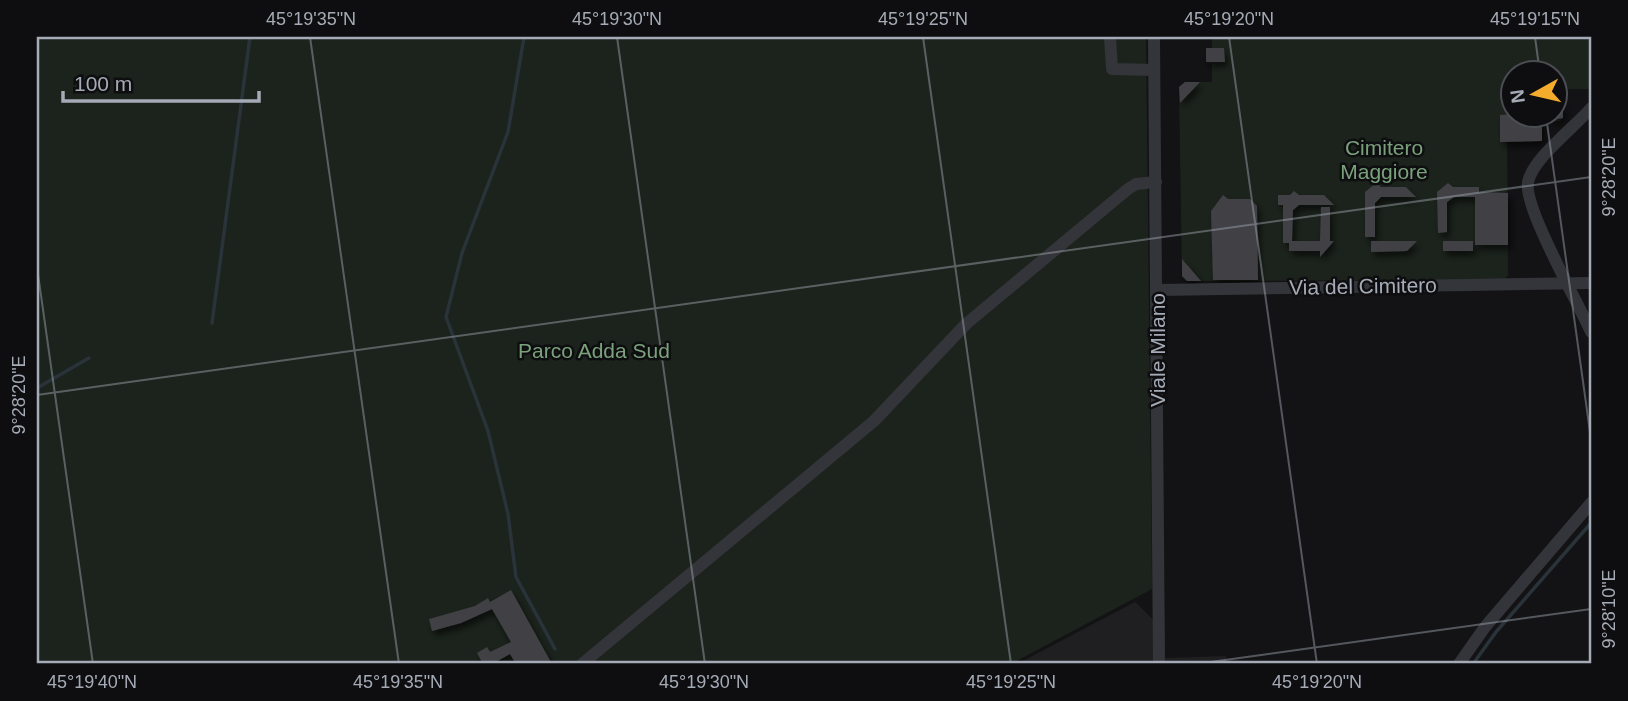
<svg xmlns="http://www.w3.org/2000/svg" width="1628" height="701" viewBox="0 0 1628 701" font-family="Arial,sans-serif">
<defs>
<filter id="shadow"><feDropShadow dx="3" dy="5" stdDeviation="3.5" flood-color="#0009"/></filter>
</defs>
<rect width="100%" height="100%" fill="#131315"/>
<path fill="#1f1f22" d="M 1135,602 L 1165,631 L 1164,658 L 1226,656 L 1227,664 L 1017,664 Z"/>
<g fill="#1c231c" fill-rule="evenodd">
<path d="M 37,37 L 1146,37 L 1152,589 L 1011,664 L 37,664 Z"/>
<path d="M 1212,37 L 1589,37 L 1590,89 L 1563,89 L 1563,118 L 1560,121 L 1507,122 L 1508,275 L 1504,280 L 1187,281 L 1182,276 L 1179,87 L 1185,82 L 1212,82 L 1212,63 L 1206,62 L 1206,48 L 1212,48 ZM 1512,74 L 1554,74 L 1554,116 L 1512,116 Z"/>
</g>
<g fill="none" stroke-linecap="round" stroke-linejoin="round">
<g stroke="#293339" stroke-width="3.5">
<path d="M 524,37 L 508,132 L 462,253 L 446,317 L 488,431 L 508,514 L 516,577 L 555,649"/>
<path d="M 212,323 L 250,37"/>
<path d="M 37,388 L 89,358"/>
<path d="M 1473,664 L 1496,632 L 1591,523"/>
</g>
</g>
<g fill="#3f4145" filter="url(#shadow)">
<path d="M 1206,48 L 1224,48 L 1225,62 L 1206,62 Z"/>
<path d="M 1185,82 L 1200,82 L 1180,103 L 1179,87 Z"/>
<path d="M 1563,101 L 1563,118 L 1544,121 L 1549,116 L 1555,116 L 1555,110 Z"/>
<path d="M 1513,114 L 1542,116 L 1542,141 L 1500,142 L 1500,115 Z"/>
<path d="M 1376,183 L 1381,187 L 1406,187 L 1416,197 L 1381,197 L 1375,203 L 1375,237 L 1365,237 L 1365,192 Z"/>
<path d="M 1448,183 L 1453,187 L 1479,187 L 1479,192 L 1508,193 L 1508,245 L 1475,245 L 1475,197 L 1454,197 L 1447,202 L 1447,232 L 1438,233 L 1437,192 Z"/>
<path d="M 1294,191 L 1299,195 L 1324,195 L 1334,205 L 1299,205 L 1293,210 L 1292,241 L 1320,241 L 1321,207 L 1330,207 L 1330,241 L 1334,241 L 1320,257 L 1320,251 L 1289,251 L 1289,243 L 1283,243 L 1283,205 L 1278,205 L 1278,195 L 1290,195 Z"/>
<path d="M 1223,195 L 1228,199 L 1250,199 L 1257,206 L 1258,280 L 1213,280 L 1211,211 Z"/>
<path d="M 1371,241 L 1417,241 L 1407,251 L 1371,252 Z"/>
<rect x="1443" y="241" width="30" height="10"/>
<path d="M 1182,259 L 1201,281 L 1187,281 L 1182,276 Z"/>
<path d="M 511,590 L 552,664 L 516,664 L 510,654 L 492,664 L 483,664 L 477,653 L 487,647 L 490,652 L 511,642 L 492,609 L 461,623 L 432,631 L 429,619 L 475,606 L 488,598 L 490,602 Z"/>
</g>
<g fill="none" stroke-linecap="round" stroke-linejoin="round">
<g stroke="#34353a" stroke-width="12">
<path d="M 1110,37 L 1112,69 L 1154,70"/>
<path d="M 1154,37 L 1159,664"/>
<path d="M 1591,108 C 1575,127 1533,158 1528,182 C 1523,207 1579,304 1591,332"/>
<path d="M 1157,290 L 1591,283"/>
<path d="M 582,664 L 874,421 L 966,324 L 1128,189 L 1136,184 L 1156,182"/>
<path d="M 1459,664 L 1485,627 L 1591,503"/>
</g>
</g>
<path fill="none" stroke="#a5abb6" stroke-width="2" stroke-opacity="0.45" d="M 310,37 L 399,664M 617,37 L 705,664M 923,37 L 1011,664M 1229,37 L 1317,664M 1535,37 L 1540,74M 1546,116 L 1591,439M 37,267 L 93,664M 37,395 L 1591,177M 1196,664 L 1591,609"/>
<g text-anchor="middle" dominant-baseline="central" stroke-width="5" stroke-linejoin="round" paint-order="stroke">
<g font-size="21" fill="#7ba17c" stroke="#0e0e10">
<text x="1384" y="147">Cimitero<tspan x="1384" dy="24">Maggiore</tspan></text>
<text x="594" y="350">Parco Adda Sud</text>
</g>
<g font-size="21" fill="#a5abb6" stroke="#0e0e10">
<text transform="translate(1363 286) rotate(-1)">Via del Cimitero</text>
<text transform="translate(1157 350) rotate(-90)">Viale Milano</text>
</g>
</g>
<rect width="1628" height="701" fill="none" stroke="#0e0e10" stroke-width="77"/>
<g transform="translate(1534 94) rotate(262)"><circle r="33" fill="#0e0e10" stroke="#4a4d52" stroke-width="2"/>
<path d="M0-5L12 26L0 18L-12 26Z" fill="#f5ac2c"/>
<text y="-10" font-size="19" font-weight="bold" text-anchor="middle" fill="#a5abb6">N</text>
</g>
<path d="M63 91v10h196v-10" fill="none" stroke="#a5abb6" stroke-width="3.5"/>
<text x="74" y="91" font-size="21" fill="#a5abb6" stroke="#0e0e10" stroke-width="5" paint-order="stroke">100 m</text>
<rect x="38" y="38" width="1552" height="624" fill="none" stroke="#a5abb6" stroke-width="2.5"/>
<g font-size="18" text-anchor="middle" fill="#a5abb6">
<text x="311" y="25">45°19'35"N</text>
<text x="617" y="25">45°19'30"N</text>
<text x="923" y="25">45°19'25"N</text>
<text x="1229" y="25">45°19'20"N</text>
<text x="1535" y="25">45°19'15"N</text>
<text transform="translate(1609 177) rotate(-90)" y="6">9°28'20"E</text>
<text transform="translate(19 395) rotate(-90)" y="6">9°28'20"E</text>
<text transform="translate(1609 609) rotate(-90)" y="6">9°28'10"E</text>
<text x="92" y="688">45°19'40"N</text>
<text x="398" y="688">45°19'35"N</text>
<text x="704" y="688">45°19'30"N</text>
<text x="1011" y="688">45°19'25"N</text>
<text x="1317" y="688">45°19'20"N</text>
</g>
</svg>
